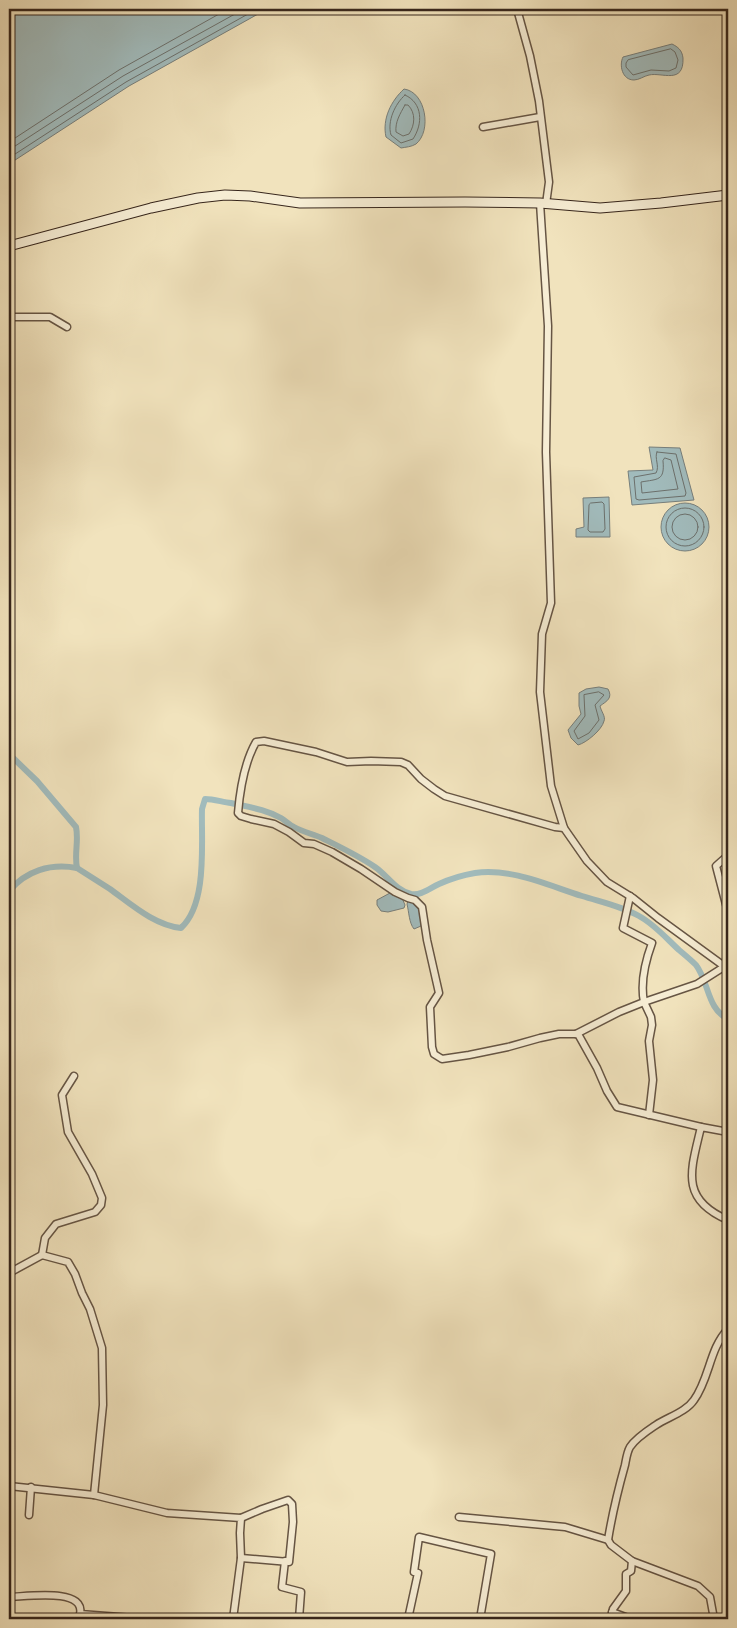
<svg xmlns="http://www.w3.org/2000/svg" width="737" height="1628" viewBox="0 0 737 1628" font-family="'IM FELL DW Pica',serif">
<rect width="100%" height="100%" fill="#f1e3bd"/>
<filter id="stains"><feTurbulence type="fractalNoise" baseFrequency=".004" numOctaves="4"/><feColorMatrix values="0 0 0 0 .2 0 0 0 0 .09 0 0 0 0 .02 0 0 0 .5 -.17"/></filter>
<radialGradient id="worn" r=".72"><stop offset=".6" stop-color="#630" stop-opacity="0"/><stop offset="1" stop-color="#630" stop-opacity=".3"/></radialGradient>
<g fill="#a1bbbc" stroke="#777f7c">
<path d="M 35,9 L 267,9 L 129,86 L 9,164 L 9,15 Z"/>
<path d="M 672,44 C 678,47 682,50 683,58 C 684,85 662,72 649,75 C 644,76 639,80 634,80 C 622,80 619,65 623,57 Z"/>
<path d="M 404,89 C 426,92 432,131 416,144 C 411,147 406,147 401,148 L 386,137 C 382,119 391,101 404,89 Z"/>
<path d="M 649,447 L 680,448 L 694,500 L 632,505 L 628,471 L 653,470 Z"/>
<path d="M 609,497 L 610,537 L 576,537 L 576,529 L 584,527 L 583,498 Z"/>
<circle cx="685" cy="527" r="24"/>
<path d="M 599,687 L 608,689 C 613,698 607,701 600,706 C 601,711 606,717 604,721 C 602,730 586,743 578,745 L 571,738 L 568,730 L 581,714 L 579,706 L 579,693 L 586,689 Z"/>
<path d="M 390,893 L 402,898 L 405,905 L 404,908 L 388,912 L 381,911 L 377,905 L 377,900 Z"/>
<path d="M 408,901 L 411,901 L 420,907 L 421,926 L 414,929 C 409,923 409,912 407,904 Z"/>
</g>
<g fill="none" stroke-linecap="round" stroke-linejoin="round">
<g stroke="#6c706c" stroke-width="1">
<path d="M 671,49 L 675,52 L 678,60 L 676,68 L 669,71 L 651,70 L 633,75 L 626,67 L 626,63 L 628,60 Z"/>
<path d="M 405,95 C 423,103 423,124 413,139 L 401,143 L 391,135 C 387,121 395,104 405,95 Z"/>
<path d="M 405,105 L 408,105 C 416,113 415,125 409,134 L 403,136 L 396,132 C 395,122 400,114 405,105 Z"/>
<path d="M 9,142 L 119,70 L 228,9"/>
<path d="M 9,150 L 123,76 L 244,9"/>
<path d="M 9,158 L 126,82 L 257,9"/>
<path d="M 657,452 L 676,454 L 686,493 L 685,496 L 639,500 L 636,499 L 634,477 L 656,473 C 660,466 654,458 657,452 Z"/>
<path d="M 665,458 L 671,460 L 678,489 L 642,493 L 641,482 C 658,479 665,481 663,461 Z"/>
<path d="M 591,503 L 602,502 L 604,504 L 605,529 L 603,532 L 590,532 L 588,530 L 589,505 Z"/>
<circle cx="685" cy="527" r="19"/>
<circle cx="685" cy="527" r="13"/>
<path d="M 599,692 L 604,695 L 595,705 L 599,720 L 589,733 L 578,739 L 574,731 L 585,716 L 584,695 Z"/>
</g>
<g stroke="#a1bbbc" stroke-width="6">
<path d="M 9,754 L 37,781 L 76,827 C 79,841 74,854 77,868 C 88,875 99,882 110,889 C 131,904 154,925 181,928 C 208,903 201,842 202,809 L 205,799 C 214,799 222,802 231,803 C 248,807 265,809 281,818 C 286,821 289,825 294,827 C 303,832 313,834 322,838 C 340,847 359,856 375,867 C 388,876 395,890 411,894 C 421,896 430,888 439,884 C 450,879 463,875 475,873 C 512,868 547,885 582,896 C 601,902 621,906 639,916 C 654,924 666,938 679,950 C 685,955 691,960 696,965 C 709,982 707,1009 728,1019"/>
<path d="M 9,891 C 26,871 50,863 77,868"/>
</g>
<defs>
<g id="street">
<path d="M 517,9 L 530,56 L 539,101 L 549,182 L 546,204"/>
<path d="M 483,127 L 540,117"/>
<path d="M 540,203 L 548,326 L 546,452 L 551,603 L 542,634 L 540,692 L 551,786 L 564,828 L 587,861 L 607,882 L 633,898 L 658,918 L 728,969"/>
<path d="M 9,317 L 50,317 L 67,327"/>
<path d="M 564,828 L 555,827 L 445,796 L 434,789 L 421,779 L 408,765 L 401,762 L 371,761 L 347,762 L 316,752 L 264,741 L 256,742 C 244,763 240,789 238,813 L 241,816 L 251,819 L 274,824 L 289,832 L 304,843 L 314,844 L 332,852 L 361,869 L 395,892 L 408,898 L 415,900 L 422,907 L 427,940 L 439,993 L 430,1007 L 432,1047 L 434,1054 L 442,1059 L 469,1055 L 508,1047 L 540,1038 L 559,1034 L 578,1034 L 597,1068 L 607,1091 L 617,1107 L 701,1127"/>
<path d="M 725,858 L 716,866 L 728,912"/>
<path d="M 576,1034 L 619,1012 L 644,1002 C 640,982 645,962 652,943 L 623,928 L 630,896"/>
<path d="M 649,1115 L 653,1080 L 649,1041 L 652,1025 L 651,1017 L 644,1002 L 697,984 L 727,965"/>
<path d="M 728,1132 L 701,1127 C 691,1170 679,1199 728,1220"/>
<path d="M 42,1255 L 45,1238 L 56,1224 L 95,1212 L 101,1205 L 102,1198 L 92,1174 L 68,1132 L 62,1095 L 74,1076"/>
<path d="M 9,1273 L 42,1255 L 68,1262 L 75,1274 L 82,1293 L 90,1309 L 102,1348 L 103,1405 L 94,1495"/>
<path d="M 9,1486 L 94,1495 L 167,1513 L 241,1518 L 240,1533 L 241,1558 L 233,1619"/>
<path d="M 29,1515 L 31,1487"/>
<path d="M 459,1517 L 565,1527 L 608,1540"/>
<path d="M 241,1558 L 289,1562 L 293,1522 L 292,1504 L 288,1500 L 262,1509 L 241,1518"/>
<path d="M 285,1561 L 282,1587 L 301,1592 L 299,1619"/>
<path d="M 632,1561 L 698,1586 L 710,1597 L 714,1619"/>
<path d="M 9,1597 C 24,1597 86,1587 80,1614 L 146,1619"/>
<path d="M 612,1612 L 631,1619"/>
<path d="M 234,1618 L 262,1619"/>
<path d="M 408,1619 L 418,1573 L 414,1572 L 419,1537 L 491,1554 L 480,1619"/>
<path d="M 611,1619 L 613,1609 L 626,1591 L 626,1574 L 631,1571 L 632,1561 L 611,1545 L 608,1540 C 612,1515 618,1490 625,1465 C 626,1460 627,1452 630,1447 C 636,1438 647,1431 656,1425 C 668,1417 686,1412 694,1400 C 710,1378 709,1349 728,1329"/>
</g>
<path id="secondary" d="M 9,246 L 151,208 L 198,198 L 225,195 L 250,196 L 300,203 L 465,202 L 540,203 L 600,208 L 661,203 L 728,195"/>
</defs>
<use href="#street" stroke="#654" stroke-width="9"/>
<use href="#secondary" stroke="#37261c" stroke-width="11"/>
<use href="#street" stroke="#f6edd4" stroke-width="6"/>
<use href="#secondary" stroke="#f6edd4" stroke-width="9"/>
</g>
<rect width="737" height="1628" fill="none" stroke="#f1e3bd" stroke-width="30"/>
<rect x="10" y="10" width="717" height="1608" fill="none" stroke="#37261c" stroke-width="2.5"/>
<rect x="15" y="15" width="707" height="1598" fill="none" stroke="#37261c"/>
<rect width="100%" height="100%" filter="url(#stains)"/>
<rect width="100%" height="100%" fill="url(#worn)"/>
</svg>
